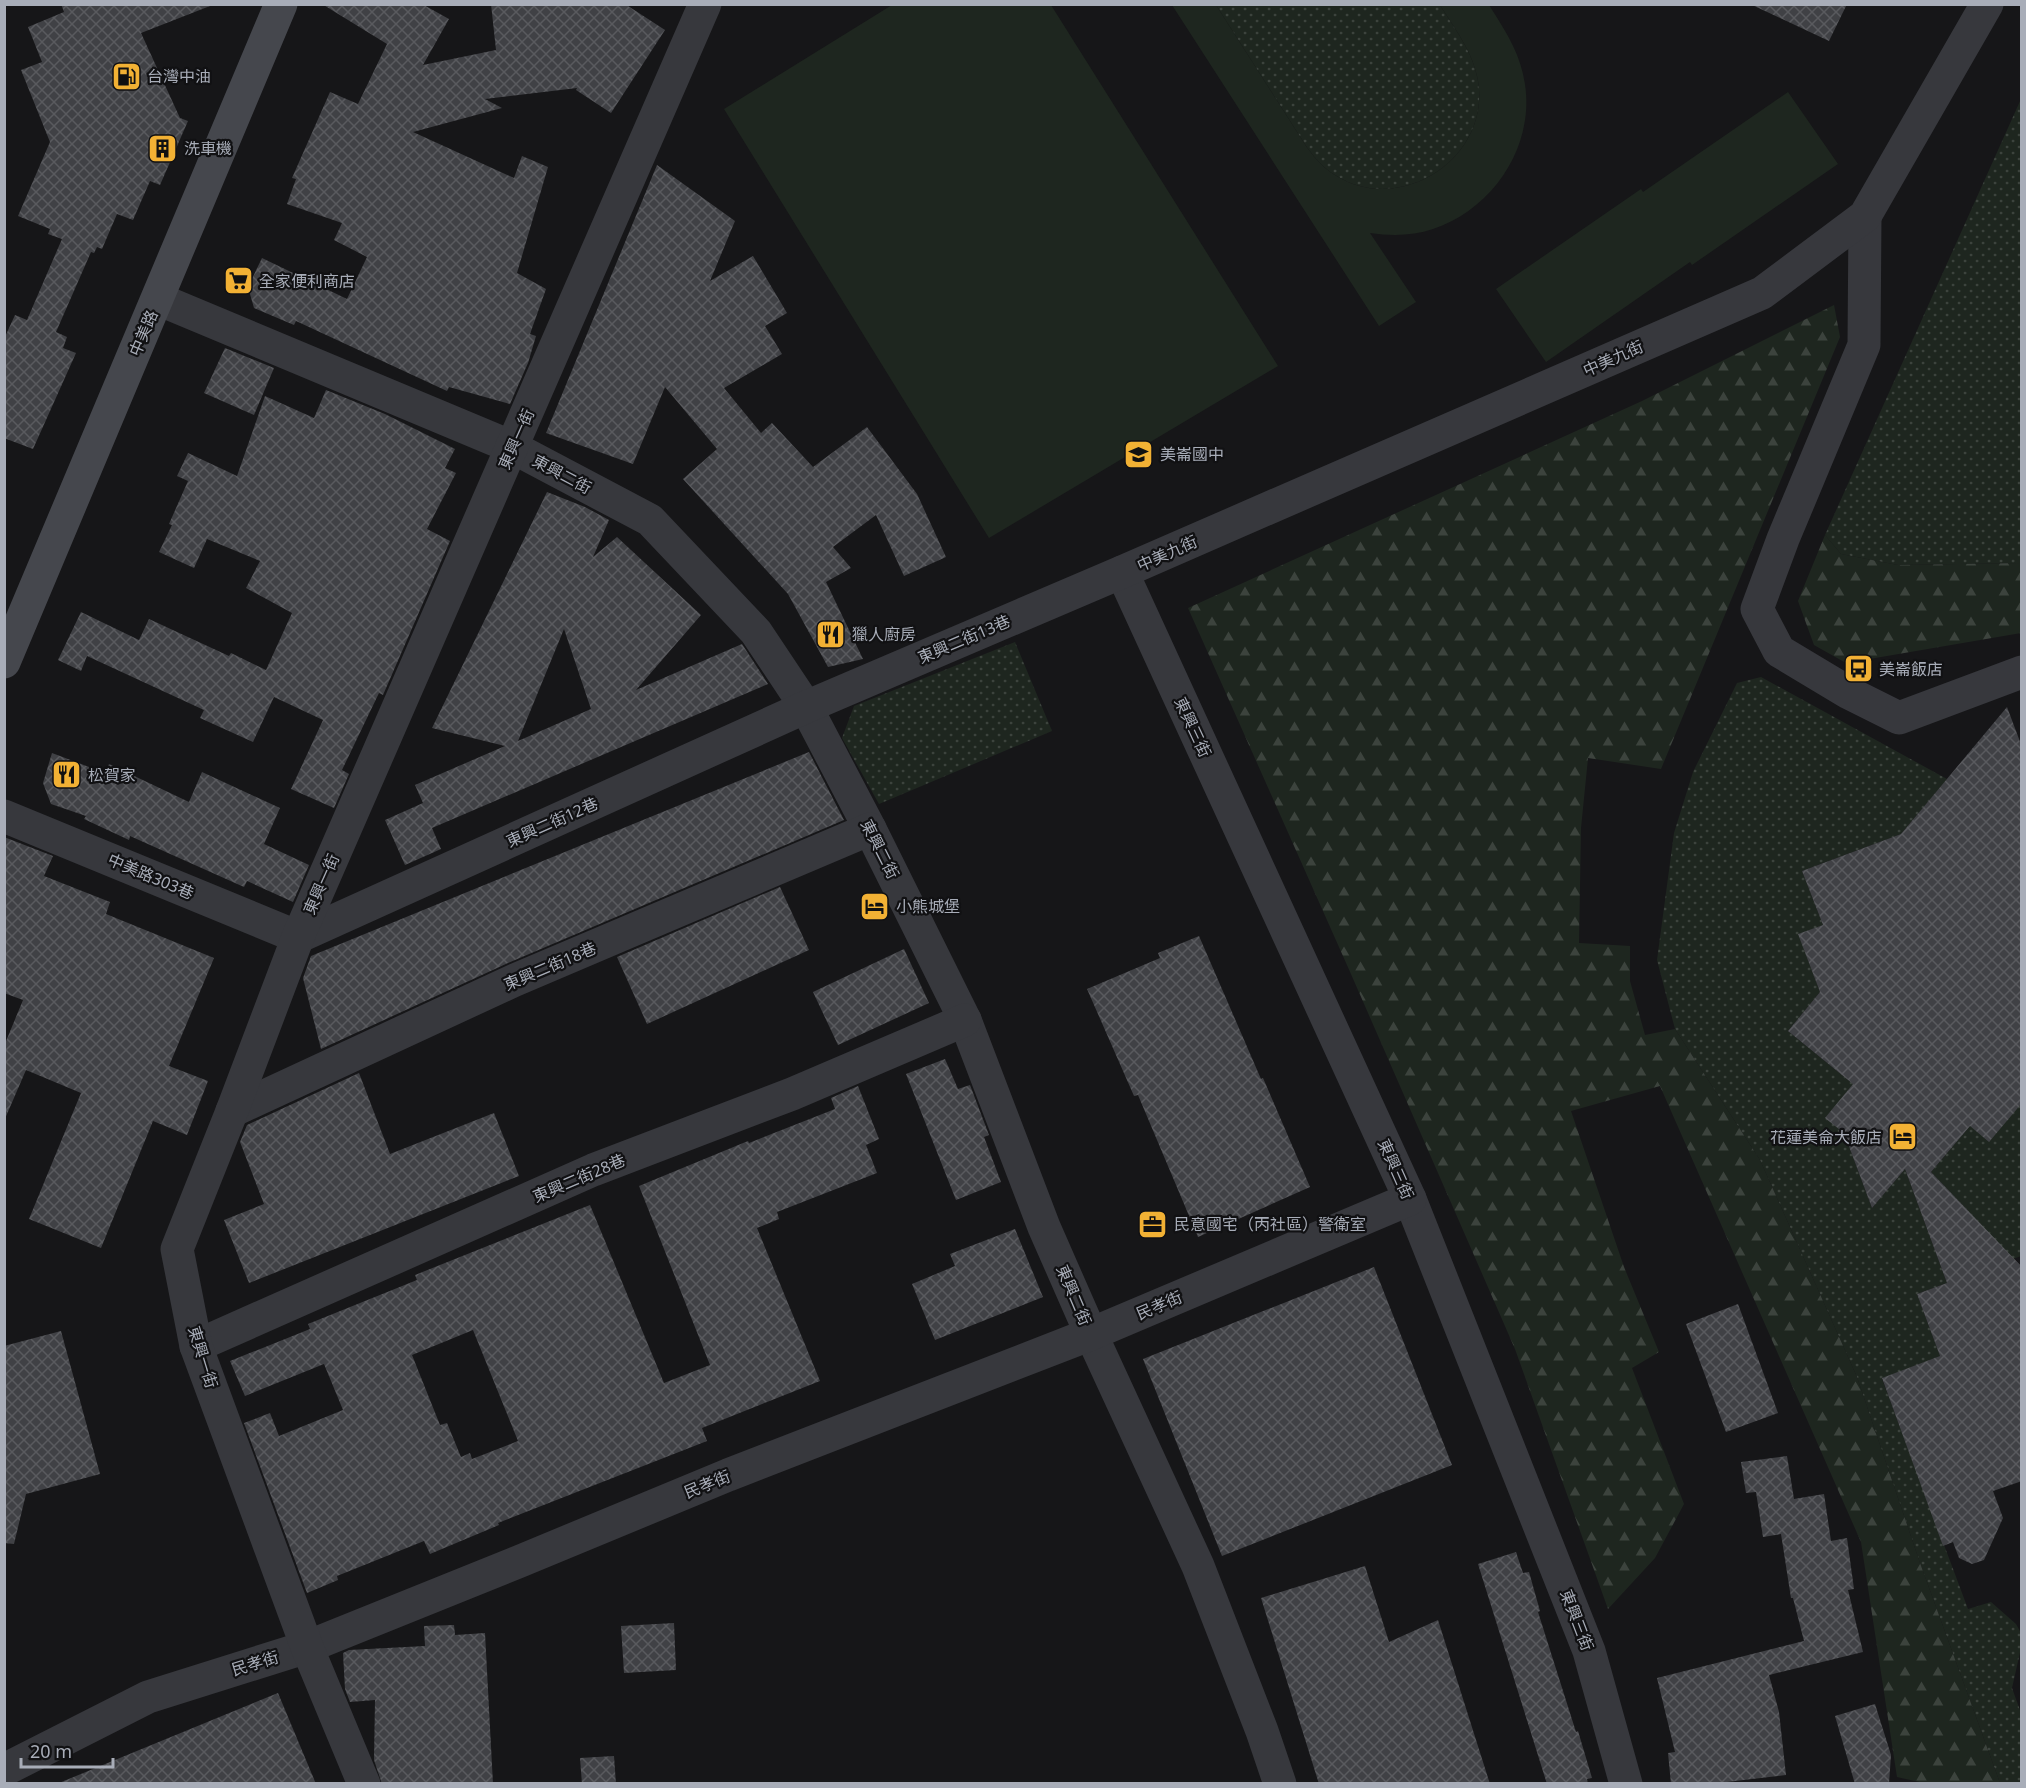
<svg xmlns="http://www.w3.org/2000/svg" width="2026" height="1788" viewBox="0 0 2026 1788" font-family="'Noto Sans','Noto Sans TC',sans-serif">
<defs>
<pattern id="grass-dots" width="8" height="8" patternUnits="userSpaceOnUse" patternTransform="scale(1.5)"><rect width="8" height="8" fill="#1e261f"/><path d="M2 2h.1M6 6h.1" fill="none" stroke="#3c433d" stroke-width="1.8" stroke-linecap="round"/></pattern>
<pattern id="forest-firs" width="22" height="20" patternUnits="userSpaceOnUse" patternTransform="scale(1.5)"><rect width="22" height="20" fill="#1e261f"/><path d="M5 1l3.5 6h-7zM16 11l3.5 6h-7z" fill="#3c433d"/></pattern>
<pattern id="building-cross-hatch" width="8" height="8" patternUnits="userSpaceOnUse" patternTransform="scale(1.5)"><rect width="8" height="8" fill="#404145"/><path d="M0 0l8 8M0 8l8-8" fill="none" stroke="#595a5e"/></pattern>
</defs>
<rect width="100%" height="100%" fill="#161618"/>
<g fill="url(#grass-dots)">
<path d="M 1216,5 L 1440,5 C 1455,29 1473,52 1478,81 C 1491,158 1400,217 1335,175 C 1323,168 1314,157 1306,146 Z"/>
<path d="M 2021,99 L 2021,563 L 1898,565 L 1841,554 L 1825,535 Z"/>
<path d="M 1015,642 L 1052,731 L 879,804 L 842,738 L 854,706 Z"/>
<path d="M 1761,677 L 1947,779 L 1901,834 L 1802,871 L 1823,925 L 1799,935 L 1820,992 L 1788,1031 L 1853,1084 L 1844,1133 L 1872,1208 L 1905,1169 L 1947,1283 L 1917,1294 L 1940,1356 L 1882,1379 L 1968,1609 L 1991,1602 L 2016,1624 L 2021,1633 L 2021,1648 L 2012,1688 L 2021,1713 L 2021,1783 L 2000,1783 L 1920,1563 L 1857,1377 L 1760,1160 L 1675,1029 L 1657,960 L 1674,833 L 1693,772 L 1737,683 Z"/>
<path d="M 2021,1103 L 2021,1256 L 2013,1259 L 1931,1172 L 1970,1126 Z"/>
</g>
<g fill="url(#forest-firs)">
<path d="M 1834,305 L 1840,337 L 1661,769 L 1588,758 L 1581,828 L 1579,943 L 1630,946 L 1630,981 L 1645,1035 L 1675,1029 L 1760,1160 L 1857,1377 L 1920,1563 L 2000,1783 L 1924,1783 L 1897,1777 L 1861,1542 L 1660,1086 L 1571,1111 L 1624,1267 L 1659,1352 L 1632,1368 L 1684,1504 L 1655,1558 L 1608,1609 L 1515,1349 L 1351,974 L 1188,608 L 1642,401 Z"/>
<path d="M 1825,535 L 1841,554 L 1898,565 L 2021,563 L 2021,633 L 1846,663 L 1814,645 L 1798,601 Z"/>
</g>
<g fill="#1e261f">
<path d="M 892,5 L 1051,5 L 1278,366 L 989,538 L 724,109 Z"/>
<path d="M 1172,5 L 1216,5 L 1306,146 C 1314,157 1323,168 1335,175 C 1400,217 1491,158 1478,81 C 1473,52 1455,29 1440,5 L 1489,5 C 1503,27 1517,48 1523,74 C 1539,140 1496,208 1433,229 C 1413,236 1391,236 1370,233 L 1416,302 L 1379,326 Z"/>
<path d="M 1788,92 L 1838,164 L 1692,265 L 1690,262 L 1546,362 L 1496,289 L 1641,189 L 1643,192 Z"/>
</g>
<g fill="url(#building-cross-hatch)" fill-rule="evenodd">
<path d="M 61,4 L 210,6 L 141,33 L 180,118 L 188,121 L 160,185 L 150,181 L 133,220 L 117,214 L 102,249 L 97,247 L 94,253 L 91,252 L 56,332 L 67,337 L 63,348 L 76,353 L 33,449 L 4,438 L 4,339 L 15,315 L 27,320 L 62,239 L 48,234 L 50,229 L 18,216 L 50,142 L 21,70 L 42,62 L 28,27 L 64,12 Z"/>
<path d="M 322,4 L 422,4 L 449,19 L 423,65 L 496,50 L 491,4 L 625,4 L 665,30 L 611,113 L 576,90 L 577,88 L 485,99 L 502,108 L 413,132 L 514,178 L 522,156 L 548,167 L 517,273 L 546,289 L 530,334 L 536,336 L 528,363 L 510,404 L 449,387 L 447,391 L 296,321 L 294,325 L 254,308 L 248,287 L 262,258 L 347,299 L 367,257 L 334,240 L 342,223 L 287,204 L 296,179 L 292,178 L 330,92 L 358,104 L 387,44 Z"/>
<path d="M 1750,4 L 1847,4 L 1829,41 Z"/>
<path d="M 657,165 L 735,221 L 710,281 L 753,256 L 787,313 L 765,326 L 782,354 L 724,388 L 761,433 L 772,423 L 813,467 L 867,427 L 917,494 L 946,557 L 904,576 L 876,515 L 833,547 L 851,568 L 826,582 L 863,659 L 828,667 L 788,594 L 683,479 L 717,449 L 665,387 L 633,464 L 546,433 Z"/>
<path d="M 225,348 L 274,368 L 254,415 L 204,393 Z"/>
<path d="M 326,390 L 385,414 L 455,449 L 445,468 L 456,473 L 427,529 L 450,541 L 383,695 L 379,693 L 342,770 L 349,774 L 334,808 L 291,789 L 323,720 L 274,697 L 253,742 L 200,718 L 204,710 L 87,656 L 81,671 L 58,660 L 81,612 L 139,640 L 149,619 L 229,656 L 231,653 L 266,670 L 292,613 L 246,588 L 260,561 L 207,539 L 194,568 L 159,552 L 172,525 L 169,524 L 188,481 L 177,476 L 188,453 L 237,476 L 265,396 L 314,418 Z"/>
<path d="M 547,492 L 585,507 L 609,520 L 593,557 L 617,537 L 701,615 L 636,690 L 742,644 L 768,684 L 432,828 L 441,849 L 405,865 L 385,820 L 423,803 L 415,785 L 505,746 L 432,728 ZM 564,629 L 591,709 L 518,741 Z"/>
<path d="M 2007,707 L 2022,747 L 2022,1103 L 1989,1142 L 1970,1126 L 1931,1172 L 2022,1267 L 2022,1481 L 1993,1491 L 2003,1518 L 1984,1560 L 1972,1564 L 1959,1558 L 1953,1542 L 1943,1546 L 1882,1378 L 1940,1356 L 1917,1294 L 1947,1283 L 1905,1169 L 1872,1208 L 1844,1133 L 1825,1118 L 1853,1084 L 1788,1031 L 1820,992 L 1798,934 L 1823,925 L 1802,871 L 1901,834 Z"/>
<path d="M 809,752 L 844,820 L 508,963 L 321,1049 L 303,978 L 311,956 Z"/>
<path d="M 52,753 L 105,773 L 109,764 L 189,802 L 202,772 L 280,808 L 264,844 L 309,865 L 293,902 L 247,881 L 244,887 L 130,836 L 129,840 L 84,819 L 86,816 L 51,804 L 43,783 Z"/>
<path d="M 4,837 L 53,856 L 44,876 L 110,902 L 106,914 L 214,958 L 169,1066 L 208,1081 L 187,1135 L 153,1121 L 101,1248 L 29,1219 L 81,1093 L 26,1070 L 4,1121 L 4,1046 L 23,1000 L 4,993 Z"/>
<path d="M 780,887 L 809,950 L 647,1024 L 617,957 Z"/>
<path d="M 1199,936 L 1261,1079 L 1263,1078 L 1310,1187 L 1198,1237 L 1138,1095 L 1134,1096 L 1087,989 L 1160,958 L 1158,953 Z"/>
<path d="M 904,949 L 929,1003 L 838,1045 L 813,992 Z"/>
<path d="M 945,1059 L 958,1089 L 970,1085 L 989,1135 L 984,1137 L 1001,1182 L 956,1200 L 906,1074 Z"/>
<path d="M 359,1073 L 390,1154 L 494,1113 L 519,1176 L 249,1283 L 224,1220 L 264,1204 L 240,1142 L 247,1125 Z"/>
<path d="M 858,1086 L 879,1139 L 866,1145 L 877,1173 L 777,1212 L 779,1219 L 757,1228 L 820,1381 L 702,1428 L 707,1441 L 498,1523 L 499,1525 L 430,1554 L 424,1541 L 337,1576 L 338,1580 L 307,1593 L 244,1423 L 270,1413 L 279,1436 L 343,1410 L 324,1364 L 245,1396 L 230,1361 L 310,1329 L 308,1324 L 417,1280 L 415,1275 L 590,1205 L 664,1383 L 710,1365 L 639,1186 L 748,1141 L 749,1143 L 835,1109 L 831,1098 ZM 473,1330 L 518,1441 L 472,1459 L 470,1453 L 461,1457 L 447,1423 L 440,1425 L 412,1355 Z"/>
<path d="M 1015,1229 L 1043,1297 L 935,1340 L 912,1284 L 955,1266 L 950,1254 Z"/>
<path d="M 1374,1267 L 1452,1465 L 1222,1556 L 1143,1359 Z"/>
<path d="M 1738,1304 L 1778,1413 L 1726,1432 L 1686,1324 Z"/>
<path d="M 61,1331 L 100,1474 L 26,1494 L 14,1544 L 4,1543 L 4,1346 Z"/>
<path d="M 1787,1456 L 1794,1499 L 1824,1494 L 1831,1541 L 1847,1538 L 1854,1589 L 1848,1590 L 1863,1652 L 1769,1675 L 1779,1712 L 1786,1775 L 1710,1784 L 1671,1784 L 1668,1753 L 1675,1752 L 1657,1678 L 1804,1641 L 1793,1598 L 1791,1598 L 1781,1534 L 1763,1537 L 1756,1492 L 1746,1493 L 1741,1462 Z"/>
<path d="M 1516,1552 L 1523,1573 L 1529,1572 L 1540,1611 L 1538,1612 L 1576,1732 L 1578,1731 L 1592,1778 L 1587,1779 L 1588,1784 L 1547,1784 L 1478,1564 Z"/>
<path d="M 1365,1566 L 1389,1642 L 1438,1620 L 1490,1784 L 1319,1784 L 1261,1598 Z"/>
<path d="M 674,1623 L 676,1670 L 624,1673 L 621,1626 Z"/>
<path d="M 454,1625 L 455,1635 L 485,1633 L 493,1784 L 382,1784 L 374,1760 L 375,1700 L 350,1702 L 345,1689 L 343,1653 L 349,1650 L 425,1646 L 424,1626 Z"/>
<path d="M 278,1693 L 316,1784 L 60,1784 L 59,1783 Z"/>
<path d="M 1875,1704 L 1891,1755 L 1889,1784 L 1855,1784 L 1835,1716 Z"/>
<path d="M 614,1756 L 616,1784 L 582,1784 L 580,1758 Z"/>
</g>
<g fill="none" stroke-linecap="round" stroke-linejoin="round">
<g stroke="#37383d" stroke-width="33">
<path d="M 1865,216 L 1864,345 L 1783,539 L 1757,609 L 1779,651 L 1849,693 L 1899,718 L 2022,672"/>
<path d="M 158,299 L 512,447 L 650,520 L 756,632 L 806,707 L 870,829 L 965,1020 L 1044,1227 L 1091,1334 L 1198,1566 L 1262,1731 L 1280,1784"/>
<path d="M 1122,572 L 1410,1199 L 1589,1651 L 1626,1784"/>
<path d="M 4,816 L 298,937 L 806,707 L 1122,572 L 1762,293 L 1865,216 L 1987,4"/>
<path d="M 232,1111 L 515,980 L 870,829"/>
<path d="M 196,1346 L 593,1170 L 792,1094 L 965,1020"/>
<path d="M 4,1770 L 148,1697 L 307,1647 L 518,1562 L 728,1475 L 1091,1334 L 1410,1199"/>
<path d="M 364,1784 L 307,1647 L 196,1346 L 177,1249 L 232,1111 L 298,937 L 705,4"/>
</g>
<path stroke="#45474d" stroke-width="33" d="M 4,662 L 281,4"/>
</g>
<defs>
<symbol id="fuel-square" viewBox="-11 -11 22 22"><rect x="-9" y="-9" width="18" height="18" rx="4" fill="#f2b134" stroke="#111113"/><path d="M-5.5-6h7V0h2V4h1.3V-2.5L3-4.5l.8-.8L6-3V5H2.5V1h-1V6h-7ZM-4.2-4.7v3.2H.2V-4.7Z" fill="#111"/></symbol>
<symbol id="building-square" viewBox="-11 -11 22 22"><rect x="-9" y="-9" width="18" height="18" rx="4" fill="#f2b134" stroke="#111113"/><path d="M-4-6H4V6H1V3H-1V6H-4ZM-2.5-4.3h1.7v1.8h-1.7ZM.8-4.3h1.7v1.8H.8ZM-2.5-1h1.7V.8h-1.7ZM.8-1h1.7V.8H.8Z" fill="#111"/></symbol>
<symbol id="supermarket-square" viewBox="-11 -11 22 22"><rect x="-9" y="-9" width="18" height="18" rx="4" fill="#f2b134" stroke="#111113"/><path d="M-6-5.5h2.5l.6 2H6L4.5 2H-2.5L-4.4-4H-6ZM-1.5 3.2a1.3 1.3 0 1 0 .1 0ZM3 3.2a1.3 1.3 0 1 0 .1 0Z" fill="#111"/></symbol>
<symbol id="school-square" viewBox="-11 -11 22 22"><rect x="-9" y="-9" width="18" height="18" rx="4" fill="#f2b134" stroke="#111113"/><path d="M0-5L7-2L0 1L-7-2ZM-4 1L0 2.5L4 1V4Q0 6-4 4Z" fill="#111"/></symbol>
<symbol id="restaurant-square" viewBox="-11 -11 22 22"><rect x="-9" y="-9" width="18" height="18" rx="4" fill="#f2b134" stroke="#111113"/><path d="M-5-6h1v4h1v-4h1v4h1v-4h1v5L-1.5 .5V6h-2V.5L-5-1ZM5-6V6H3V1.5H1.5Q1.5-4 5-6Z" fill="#111"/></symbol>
<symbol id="bus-square" viewBox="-11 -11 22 22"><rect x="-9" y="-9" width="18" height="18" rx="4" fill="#f2b134" stroke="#111113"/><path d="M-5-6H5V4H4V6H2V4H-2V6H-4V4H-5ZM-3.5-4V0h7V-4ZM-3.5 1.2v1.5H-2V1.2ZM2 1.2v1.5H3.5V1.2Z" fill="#111"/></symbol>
<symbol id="hotel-square" viewBox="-11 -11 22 22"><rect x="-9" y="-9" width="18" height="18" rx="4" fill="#f2b134" stroke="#111113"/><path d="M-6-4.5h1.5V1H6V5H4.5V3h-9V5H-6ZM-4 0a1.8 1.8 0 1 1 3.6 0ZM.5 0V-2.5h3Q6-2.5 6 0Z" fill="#111"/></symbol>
<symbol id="office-square" viewBox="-11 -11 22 22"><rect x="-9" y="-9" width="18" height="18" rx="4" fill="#f2b134" stroke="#111113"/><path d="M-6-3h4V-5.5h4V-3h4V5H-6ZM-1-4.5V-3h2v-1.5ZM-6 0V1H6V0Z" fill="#111"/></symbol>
</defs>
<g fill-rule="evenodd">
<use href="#fuel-square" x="110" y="60" width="33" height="33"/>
<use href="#building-square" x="146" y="132" width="33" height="33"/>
<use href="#supermarket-square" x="222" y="264" width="33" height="33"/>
<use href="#school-square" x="1122" y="438" width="33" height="33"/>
<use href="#restaurant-square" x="814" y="618" width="33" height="33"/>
<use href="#bus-square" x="1842" y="652" width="33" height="33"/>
<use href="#restaurant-square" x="50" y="758" width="33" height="33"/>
<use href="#hotel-square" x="858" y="890" width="33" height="33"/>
<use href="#hotel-square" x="1886" y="1120" width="33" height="33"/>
<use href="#office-square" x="1136" y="1208" width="33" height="33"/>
</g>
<g text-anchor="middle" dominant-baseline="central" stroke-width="4.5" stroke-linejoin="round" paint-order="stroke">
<g font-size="16" fill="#a8adb8" stroke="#111113" text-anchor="start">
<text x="147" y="76">台灣中油</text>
<text x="184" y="148">洗車機</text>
<text x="259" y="281">全家便利商店</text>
<text x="1160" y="454">美崙國中</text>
<text x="852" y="634">獵人廚房</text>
<text x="1879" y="669">美崙飯店</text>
<text x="88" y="775">松賀家</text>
<text x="896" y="906">小熊城堡</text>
<text x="1882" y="1137" text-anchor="end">花蓮美侖大飯店</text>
<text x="1174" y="1224">民意國宅（丙社區）警衛室</text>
</g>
<g font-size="16" fill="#a8adb8" stroke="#111113">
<text transform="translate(143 333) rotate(-67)">中美路</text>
<text transform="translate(1613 358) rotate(-24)">中美九街</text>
<text transform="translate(516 439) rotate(-66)">東興一街</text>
<text transform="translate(562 474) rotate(28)">東興二街</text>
<text transform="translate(1167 553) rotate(-24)">中美九街</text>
<text transform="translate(964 639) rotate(-23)">東興二街13巷</text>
<text transform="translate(1193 727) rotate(65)">東興三街</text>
<text transform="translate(552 822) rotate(-24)">東興二街12巷</text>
<text transform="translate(880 849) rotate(63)">東興二街</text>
<text transform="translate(151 876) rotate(23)">中美路303巷</text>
<text transform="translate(321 884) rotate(-66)">東興一街</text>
<text transform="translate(550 966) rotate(-23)">東興二街18巷</text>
<text transform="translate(1396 1169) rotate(66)">東興三街</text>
<text transform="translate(579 1178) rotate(-23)">東興二街28巷</text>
<text transform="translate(1074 1295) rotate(67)">東興二街</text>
<text transform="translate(1159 1305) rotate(-23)">民孝街</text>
<text transform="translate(203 1357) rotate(73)">東興一街</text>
<text transform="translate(707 1484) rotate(-22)">民孝街</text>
<text transform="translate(1577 1620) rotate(69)">東興三街</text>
<text transform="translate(255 1663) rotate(-17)">民孝街</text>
</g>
</g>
<rect width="2026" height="1788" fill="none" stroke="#a8adb8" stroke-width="12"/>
<path d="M21 1758v9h92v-9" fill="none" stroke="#a8adb8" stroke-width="3"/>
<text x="30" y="1758" font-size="18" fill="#a8adb8" stroke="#111113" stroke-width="4.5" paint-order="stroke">20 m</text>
</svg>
